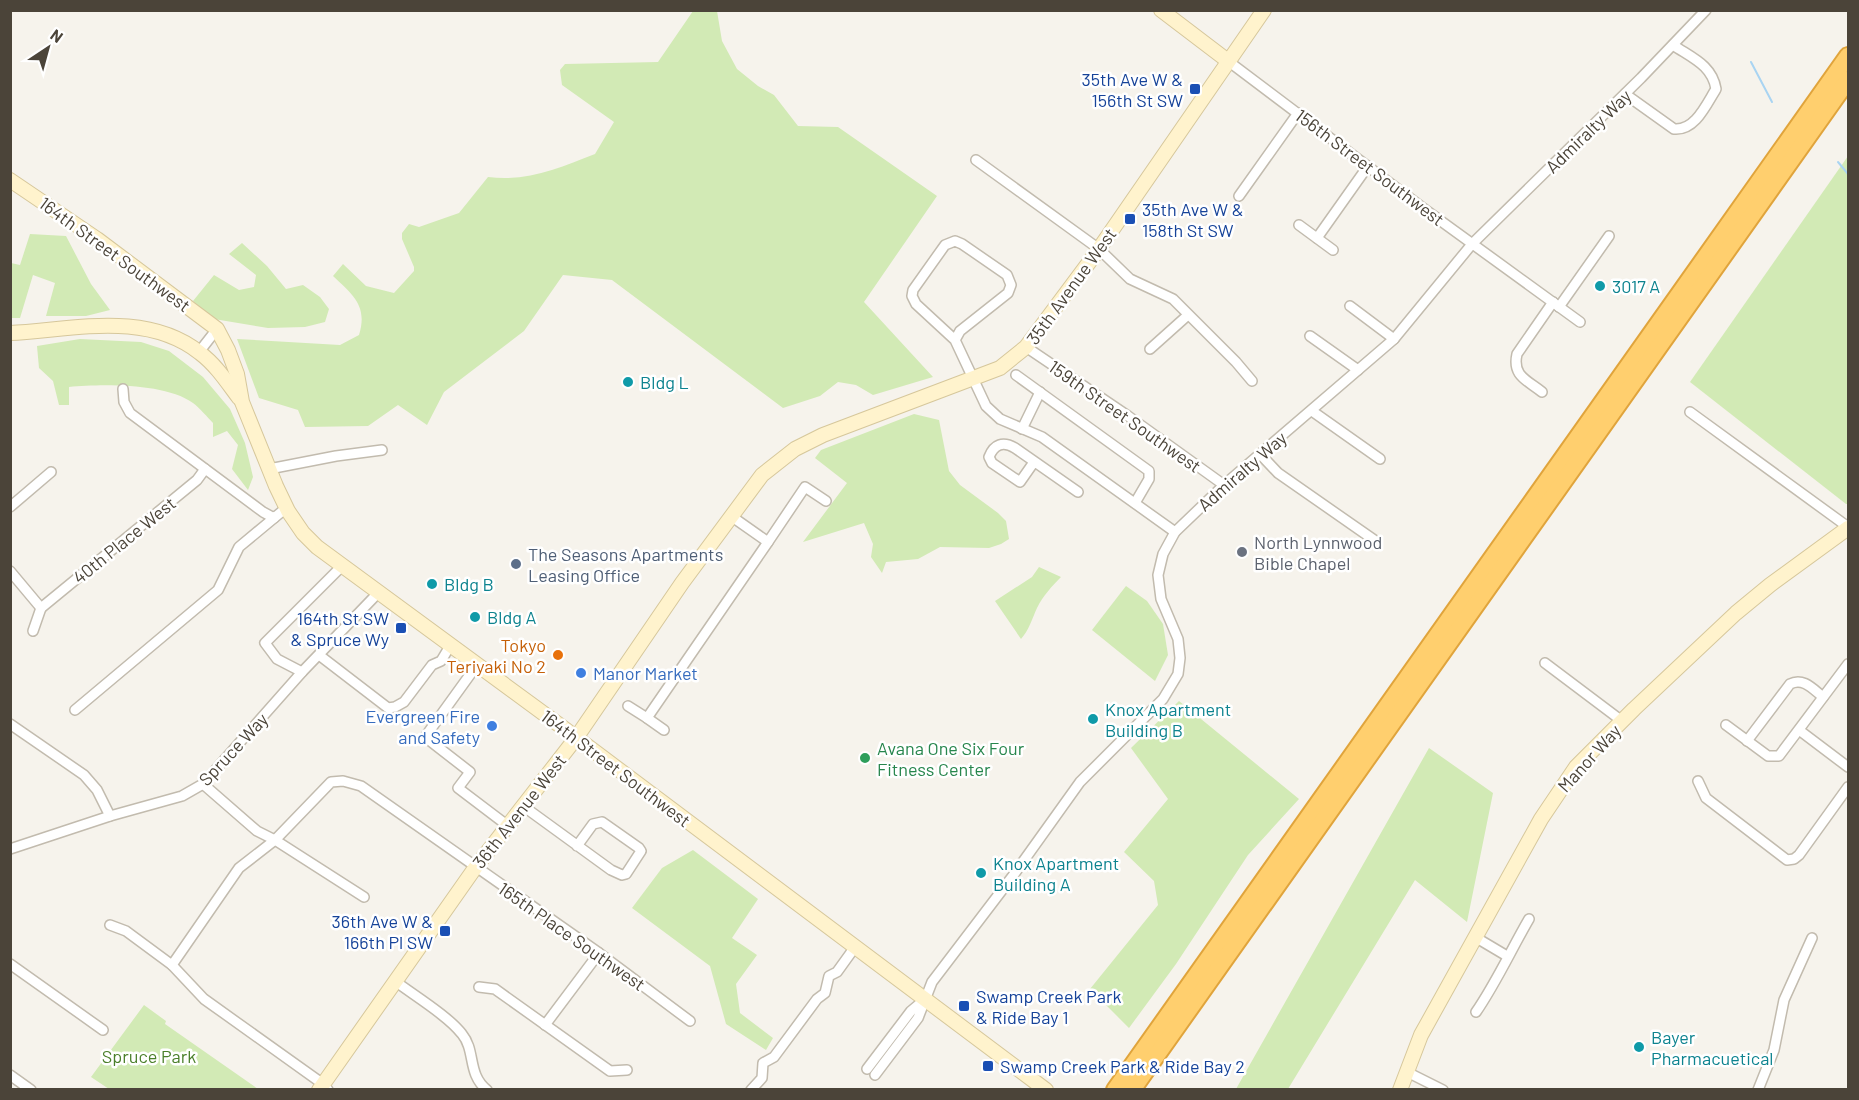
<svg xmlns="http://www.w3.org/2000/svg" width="1859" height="1100" viewBox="0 0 1859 1100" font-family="Barlow,sans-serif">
<rect width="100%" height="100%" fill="#f6f3ec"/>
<g fill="#d2eab5">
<path d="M 693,11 L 717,11 L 722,41 L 737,69 L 758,86 L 774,95 L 798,126 L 838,127 L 937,196 L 864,302 L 933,377 L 873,395 L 856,385 L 838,382 L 820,396 L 783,408 L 612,280 L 563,275 L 524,331 L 444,392 L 427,425 L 398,405 L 368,426 L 305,427 L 298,410 L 259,398 L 237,339 L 340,345 L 359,335 C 368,306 353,295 333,276 L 343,264 L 366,286 L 394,293 L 414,271 L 414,267 L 402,239 L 402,233 L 409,224 L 419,227 L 459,213 L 488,177 C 528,182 559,168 595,154 L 614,122 L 562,85 L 560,70 L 565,64 L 658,62 Z"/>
<path d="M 1848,156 L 1848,504 L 1846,504 L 1690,382 Z"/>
<path d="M 30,234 L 66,236 L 91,284 L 110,310 L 86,316 L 46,316 L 55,283 L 33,275 L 20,318 L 11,318 L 11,263 L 20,265 Z"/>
<path d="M 242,243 L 267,266 L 286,289 L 303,285 L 320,297 L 329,309 L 325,322 L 305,327 L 268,328 L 214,319 L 193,301 L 214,275 L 239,290 L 254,287 L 256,275 L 229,254 Z"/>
<path d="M 80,339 L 141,342 L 169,351 L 203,377 L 230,409 L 245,443 L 253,477 L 248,490 L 232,469 L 238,445 L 227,431 L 213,437 L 213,423 C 207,417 200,408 193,403 C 165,383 102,384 69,387 L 69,405 L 59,405 L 53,381 L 39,368 L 37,346 Z"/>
<path d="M 914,414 L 939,420 L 949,471 L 960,485 L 998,513 L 1006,521 L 1009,539 L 1001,544 L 989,548 L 940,547 L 918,559 L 886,562 L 882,573 L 871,557 L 873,544 L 864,523 L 803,542 L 847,483 L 815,458 L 821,450 Z"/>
<path d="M 1039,567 L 1061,577 C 1052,586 1043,596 1037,608 C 1032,619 1029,630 1021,639 L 995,601 L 1032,577 Z"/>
<path d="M 1126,586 L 1147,601 L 1163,624 L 1168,655 L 1155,681 L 1092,630 Z"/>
<path d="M 1179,701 L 1299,799 L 1248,855 L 1176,964 L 1129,1028 L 1090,989 L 1158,905 L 1154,881 L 1124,852 L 1168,799 L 1131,748 Z"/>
<path d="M 1429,748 L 1493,793 L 1467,922 L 1415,880 L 1288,1089 L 1236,1089 Z"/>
<path d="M 693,850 L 758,899 L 732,938 L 757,955 L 736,984 L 740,1013 L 773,1038 L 766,1050 L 726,1024 L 710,966 L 632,908 L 662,868 Z"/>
<path d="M 144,1005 L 166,1021 L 165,1024 L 258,1089 L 109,1089 L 91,1077 Z"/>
</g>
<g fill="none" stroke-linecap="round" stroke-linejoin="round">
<g stroke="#a9d4f2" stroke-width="2">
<path d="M 1751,62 L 1772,102"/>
<path d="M 1838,162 L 1848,174"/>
</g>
<defs>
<g id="street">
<path d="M 1228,61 L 1423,208 L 1580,322"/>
<path d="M 1625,94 L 1674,129 C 1695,131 1706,105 1716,89 C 1712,65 1692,58 1673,45"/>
<path d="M 976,160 L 1099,249 L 1130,279 L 1173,299 L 1236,362 L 1252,381"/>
<path d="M 1239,196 L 1298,113"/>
<path d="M 1299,225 L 1333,250"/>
<path d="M 1317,238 L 1368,166"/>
<path d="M 1350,306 L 1394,339"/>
<path d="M 1559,307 L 1609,236"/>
<path d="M 1310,336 L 1358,370"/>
<path d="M 955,340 L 960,331 L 1008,293 L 1011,285 L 1007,275 L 962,244 L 955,241 L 945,245 L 913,290 L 912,296 L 916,304 L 955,340 L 986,406 L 1000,419 L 1042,437 L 1175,532"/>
<path d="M 1026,347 L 1128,416 L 1224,485"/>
<path d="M 1150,349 L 1188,315"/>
<path d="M 199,352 L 217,329"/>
<path d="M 1016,375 L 1149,471 L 1149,479 L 1135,503"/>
<path d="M 123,389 L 124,402 L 130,413 L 263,512 L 274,518 L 286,508"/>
<path d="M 1542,392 C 1527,380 1512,376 1517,354 L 1553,302"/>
<path d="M 1312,411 L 1380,459"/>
<path d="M 1690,412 L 1848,527"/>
<path d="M 1022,429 L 1040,392"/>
<path d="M 1260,454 L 1278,473 L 1377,542"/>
<path d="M 1034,462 L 1020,482 L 992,463 L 989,457 C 994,444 1003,441 1015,448 L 1078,492"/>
<path d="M 269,469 L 336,456 L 382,450"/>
<path d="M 10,507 L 51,472"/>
<path d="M 768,542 L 805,487 L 826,501"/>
<path d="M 10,571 L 41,608"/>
<path d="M 41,608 L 197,480 L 205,469"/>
<path d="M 33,631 L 41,608"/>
<path d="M 319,655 L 388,708 L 395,707 L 404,702 L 432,665 L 441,661 L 450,646"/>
<path d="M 1545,663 L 1622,721"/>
<path d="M 477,665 L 425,737 L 470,772 L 458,788 L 508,826"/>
<path d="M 302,672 L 277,659 L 265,643 L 342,566"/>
<path d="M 628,706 L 647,718"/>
<path d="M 75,710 L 218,590 L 239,547 L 274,518"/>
<path d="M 10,724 L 84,775 L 97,790 L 110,816"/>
<path d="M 1726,725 L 1768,756 L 1779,756 L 1848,664"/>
<path d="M 664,730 L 647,718 L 768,542 L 731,516"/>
<path d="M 1799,730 L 1848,767"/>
<path d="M 1747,741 L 1790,684 C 1803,677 1813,689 1823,697"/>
<path d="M 1698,781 L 1706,798 L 1787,860 L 1794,859 L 1799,855 L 1848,787"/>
<path d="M 203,784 L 257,831 L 275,840 L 364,897"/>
<path d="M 523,806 L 611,870 L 622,875 L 626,874 L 641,851 L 639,848 L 602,822 L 593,824 L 577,846"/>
<path d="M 10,849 L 110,816 L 182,796 L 203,784 L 302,672 L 378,593"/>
<path d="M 110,925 L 126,931 L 172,965 L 204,999 L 323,1084 L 328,1090"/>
<path d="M 1475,937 L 1507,956"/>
<path d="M 10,964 L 103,1030"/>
<path d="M 172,965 L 239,868 L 275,840 L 331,782 L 343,781 L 361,786 L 599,953 L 690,1021"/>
<path d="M 395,981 C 415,996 448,1016 462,1034 C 476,1051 467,1074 487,1090"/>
<path d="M 479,987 L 495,989 L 610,1071 L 627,1070"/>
<path d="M 1476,1012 C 1496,983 1511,950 1529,919"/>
<path d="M 545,1025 L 599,953"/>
<path d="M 867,1069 L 911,1011 L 923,1001"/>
<path d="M 1407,1072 L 1443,1090"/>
<path d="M 10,1075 L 31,1090"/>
<path d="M 875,1075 L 918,1018 L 932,982 L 1012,877 L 1080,782 L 1163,699 L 1178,674 L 1180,658 L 1178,639 L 1161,599 L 1158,575 L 1163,554 L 1175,532 L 1224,485 L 1394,339 L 1472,244 L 1641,78 L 1706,10"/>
<path d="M 751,1090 L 762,1078 L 763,1063 L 774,1057 L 817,999 L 825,993 L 829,976 L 837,972 L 855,947"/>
<path d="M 1758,1090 L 1774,1050 L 1784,1000 L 1812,938"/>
</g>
<g id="secondary">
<path d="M 1161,10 L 1228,61"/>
<path d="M 10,180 L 97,239 L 217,329 L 228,350 L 237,374 L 242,402 L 276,486 L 288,511 L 303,533 L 317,547 L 562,727 L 1046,1090"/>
<path d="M 10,333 C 72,330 146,310 200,353 C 216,365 227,382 239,398"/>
<path d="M 319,1090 L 475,868 L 576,738 L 682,583 L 762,475 L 795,449 L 823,435 L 1000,368 L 1026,347 L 1099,249 L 1264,10"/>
<path d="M 1400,1090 L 1421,1035 L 1541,819 L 1576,767 L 1634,709 L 1736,613 L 1770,585 L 1848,528"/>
</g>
<g id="highway">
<path d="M 1115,1090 L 1848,56"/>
<path d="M 1132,1090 L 1848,80"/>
</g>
</defs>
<use href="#street" stroke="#c2bbae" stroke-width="12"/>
<use href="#secondary" stroke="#d6c79b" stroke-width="16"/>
<use href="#highway" stroke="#e0a43c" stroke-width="20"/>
<use href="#street" stroke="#fff" stroke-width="9"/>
<use href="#secondary" stroke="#fff3cd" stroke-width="14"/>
<use href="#highway" stroke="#ffcf6e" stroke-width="16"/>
</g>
<g fill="#1a4fb4" stroke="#fff" stroke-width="2">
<rect x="1189" y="83" width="12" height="12" rx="3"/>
<rect x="1124" y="213" width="12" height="12" rx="3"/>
<rect x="395" y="622" width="12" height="12" rx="3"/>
<rect x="439" y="925" width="12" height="12" rx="3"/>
<rect x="958" y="1000" width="12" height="12" rx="3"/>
<rect x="982" y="1060" width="12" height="12" rx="3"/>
</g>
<g fill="#0f9aa8" stroke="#fff" stroke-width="2">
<circle cx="1600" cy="286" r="6"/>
<circle cx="628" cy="382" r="6"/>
<circle cx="432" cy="584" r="6"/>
<circle cx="475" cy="617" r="6"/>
<circle cx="1093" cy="719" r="6"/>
<circle cx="981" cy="873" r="6"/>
<circle cx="1639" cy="1047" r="6"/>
</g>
<circle fill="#6b7280" stroke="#fff" stroke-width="2" cx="1242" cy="552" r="6"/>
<circle fill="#5c6f8a" stroke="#fff" stroke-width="2" cx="516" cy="564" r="6"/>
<circle fill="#e8710a" stroke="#fff" stroke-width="2" cx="558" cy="655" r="6"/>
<g fill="#3f7fe0" stroke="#fff" stroke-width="2">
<circle cx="581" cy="673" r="6"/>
<circle cx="492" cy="726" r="6"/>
</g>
<circle fill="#2e9e5b" stroke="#fff" stroke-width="2" cx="865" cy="758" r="6"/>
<g text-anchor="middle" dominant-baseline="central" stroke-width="5" stroke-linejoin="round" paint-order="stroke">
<g font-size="18" fill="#164399" stroke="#fff" text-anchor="end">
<text x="1183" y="79">35th Ave W &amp;<tspan x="1183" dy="21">156th St SW</tspan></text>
<text x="1142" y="209" text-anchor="start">35th Ave W &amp;<tspan x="1142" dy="21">158th St SW</tspan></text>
<text x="389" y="618">164th St SW<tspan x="389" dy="21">&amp; Spruce Wy</tspan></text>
<text x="433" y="921">36th Ave W &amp;<tspan x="433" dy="21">166th Pl SW</tspan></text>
<text x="976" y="996" text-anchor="start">Swamp Creek Park<tspan x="976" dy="21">&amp; Ride Bay 1</tspan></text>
<text x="1000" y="1066" text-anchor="start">Swamp Creek Park &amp; Ride Bay 2</text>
</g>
<g font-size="18" fill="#4b4439" stroke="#fff">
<text transform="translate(1588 131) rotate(-44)">Admiralty Way</text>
<text transform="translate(1370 167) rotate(37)">156th Street Southwest</text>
<text transform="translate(115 254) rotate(36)">164th Street Southwest</text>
<text transform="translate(1071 286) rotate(-54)">35th Avenue West</text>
<text transform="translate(1125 416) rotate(35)">159th Street Southwest</text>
<text transform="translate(1242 471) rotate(-41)">Admiralty Way</text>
<text transform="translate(124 540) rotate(-39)">40th Place West</text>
<text transform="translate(233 749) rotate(-47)">Spruce Way</text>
<text transform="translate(1589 758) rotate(-48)">Manor Way</text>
<text transform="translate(616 768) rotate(37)">164th Street Southwest</text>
<text transform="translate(519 811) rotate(-52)">36th Avenue West</text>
<text transform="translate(572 936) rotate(35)">165th Place Southwest</text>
</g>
<g font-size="18" fill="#0d838f" stroke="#fff" text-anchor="start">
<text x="1612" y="286">3017 A</text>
<text x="640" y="382">Bldg L</text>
<text x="444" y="584">Bldg B</text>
<text x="487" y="617">Bldg A</text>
<text x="1105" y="709">Knox Apartment<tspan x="1105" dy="21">Building B</tspan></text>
<text x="993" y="863">Knox Apartment<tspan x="993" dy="21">Building A</tspan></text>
<text x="1651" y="1037">Bayer<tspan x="1651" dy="21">Pharmacuetical</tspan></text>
</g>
<g font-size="18" fill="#5b616d" stroke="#fff" text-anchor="start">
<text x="1254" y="542">North Lynnwood<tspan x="1254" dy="21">Bible Chapel</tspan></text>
</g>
<g font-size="18" fill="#4e5e75" stroke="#fff" text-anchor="start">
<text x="528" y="554">The Seasons Apartments<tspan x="528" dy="21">Leasing Office</tspan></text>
</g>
<g font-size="18" fill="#c56008" stroke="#fff" text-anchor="end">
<text x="546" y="645">Tokyo<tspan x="546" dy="21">Teriyaki No 2</tspan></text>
</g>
<g font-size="18" fill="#366cbe" stroke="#fff" text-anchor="start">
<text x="593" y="673">Manor Market</text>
<text x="480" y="716" text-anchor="end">Evergreen Fire<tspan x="480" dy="21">and Safety</tspan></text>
</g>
<g font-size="18" fill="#27864d" stroke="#fff" text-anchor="start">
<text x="877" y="748">Avana One Six Four<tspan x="877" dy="21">Fitness Center</tspan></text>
</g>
<g font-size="18" fill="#4a7f2a" stroke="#fff">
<text x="149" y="1056">Spruce Park</text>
</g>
</g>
<rect width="1859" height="1100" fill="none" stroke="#4b4439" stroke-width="24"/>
<g transform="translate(48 48) rotate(36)" stroke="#ffffff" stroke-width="4.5" paint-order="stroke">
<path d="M0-4.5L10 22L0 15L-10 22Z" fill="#4b4439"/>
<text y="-9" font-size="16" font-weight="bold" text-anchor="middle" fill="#4b4439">N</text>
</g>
</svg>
